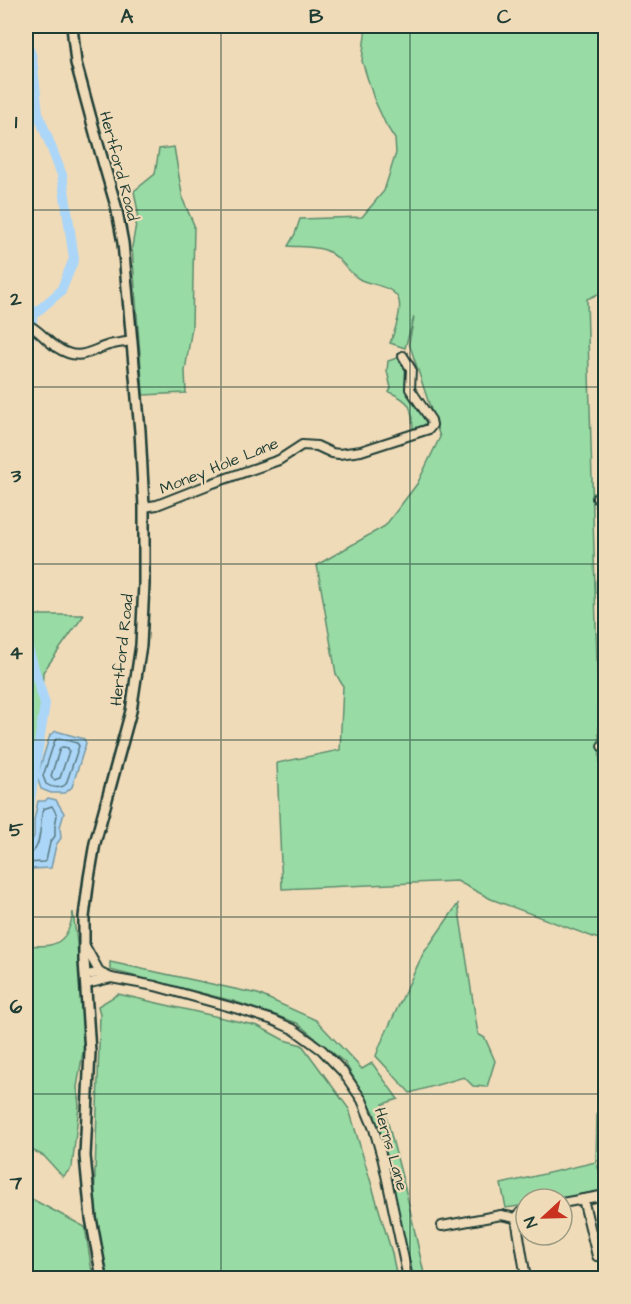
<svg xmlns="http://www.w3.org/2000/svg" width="631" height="1304" viewBox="0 0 631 1304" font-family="'Architects Daughter',sans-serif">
<rect width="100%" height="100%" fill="#f0dbb9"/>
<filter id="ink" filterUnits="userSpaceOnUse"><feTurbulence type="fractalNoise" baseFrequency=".0167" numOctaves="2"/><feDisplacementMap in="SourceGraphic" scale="12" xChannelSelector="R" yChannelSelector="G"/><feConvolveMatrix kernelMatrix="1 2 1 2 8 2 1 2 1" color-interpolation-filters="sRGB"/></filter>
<g filter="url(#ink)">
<path fill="#efd2c4" d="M 605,1083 L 605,1161 L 599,1163 L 596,1124 Z"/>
<g fill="#99dba5" stroke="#5c8c6c" stroke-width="1.5">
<path d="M 366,26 L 605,26 L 605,291 L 587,299 L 603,879 L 601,940 L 491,899 L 457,881 L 282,889 L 277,763 L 340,750 L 343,686 L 336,674 L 317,565 L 385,526 L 417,484 L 440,437 L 409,343 L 414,317 L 405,348 L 390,343 C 394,333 403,308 398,298 C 392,286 372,285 361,280 C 347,273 341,256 325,250 C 314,246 300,247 288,246 L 295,234 L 300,219 L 362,217 L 384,191 L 396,153 L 395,139 L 386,125 L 374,99 L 362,61 Z"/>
<path d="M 174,147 L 183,200 L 194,225 L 192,327 L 185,371 L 186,393 L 143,395 L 132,247 L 138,212 L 134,191 L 155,174 L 159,149 Z"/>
<path d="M 400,357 L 407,369 L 407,390 L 427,421 L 423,427 L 413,430 C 412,407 411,401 389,392 L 391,388 L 387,371 L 388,361 Z"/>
<path d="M 26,615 L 84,615 L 43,672 L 41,718 L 26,803 Z"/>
<path d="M 458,904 L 478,1034 L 485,1038 L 495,1061 L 487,1087 L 473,1086 L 464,1077 L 410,1093 L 376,1056 L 380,1045 L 423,954 Z"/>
<path d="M 73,912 L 77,943 L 84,1046 L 77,1087 L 79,1106 L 72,1167 L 63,1177 L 44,1156 L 30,1149 L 26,1151 L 26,1066 L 32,1058 L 32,1037 L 26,1024 L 26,945 C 33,945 43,947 50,945 C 66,942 71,927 73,912 Z"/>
<path d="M 110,962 L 258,994 L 316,1020 L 362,1069 L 372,1063 L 398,1099 L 383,1104 L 407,1196 L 425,1278 L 413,1278 L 397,1204 L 374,1112 L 345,1063 L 297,1023 L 233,1001 L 110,970 Z"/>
<path d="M 118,994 L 258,1026 L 284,1040 L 302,1045 L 349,1109 L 392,1253 L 397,1278 L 106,1278 L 94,1206 L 100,1014 L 98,1006 Z"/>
<path d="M 605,1076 L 605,1113 L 601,1139 L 601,1159 L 596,1162 L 601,1176 L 605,1183 L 605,1192 L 562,1199 L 526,1199 L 526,1205 L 506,1208 L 501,1184 L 596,1162 L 597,1116 Z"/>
<path d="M 26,1196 L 85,1227 L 93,1278 L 28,1278 L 26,1246 Z"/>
</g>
<g fill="#acd6f7" stroke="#7499a9" stroke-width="1.5">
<path d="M 56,731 L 84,739 L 86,743 L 72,787 L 65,793 L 51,793 L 41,789 L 37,777 L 50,735 Z"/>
<path d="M 48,798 L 56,800 L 64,813 L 60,827 L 61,838 L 56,845 L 51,868 L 29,869 L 26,868 L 26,852 L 34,836 L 34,820 L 38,801 L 45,801 Z"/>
</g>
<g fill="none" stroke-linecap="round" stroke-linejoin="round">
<g stroke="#577a82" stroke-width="1.5">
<path d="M 59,738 L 77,743 L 79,746 L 66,784 C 61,789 52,788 46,784 L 43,776 L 55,740 Z"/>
<path d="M 63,747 L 68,748 L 69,751 L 60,778 L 54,780 L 51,776 L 60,748 Z"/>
<path d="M 26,855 C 43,853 39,823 43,809 L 52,806 L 57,815 L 55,826 L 55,836 L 50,843 L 46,861 L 43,862 L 26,863"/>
</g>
<g stroke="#acd6f7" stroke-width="10">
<path d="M 26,46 L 30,51 L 32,58 L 38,113 L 62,175 L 74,259 L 61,291 L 33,315 L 26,354"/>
<path d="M 26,610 L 27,614 L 26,642 L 45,704 L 26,827"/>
</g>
<defs>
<g id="minor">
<path d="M 26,324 C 39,329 44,339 56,347 C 79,362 87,352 109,345 C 117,343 125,342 132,341"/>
<path d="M 597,498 L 606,498"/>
<path d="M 144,507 L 157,505 L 213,483 L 279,460 L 302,445 L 317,446 L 332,453 L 339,454 L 361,451 L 429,429 L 432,425 L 431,420 L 410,389 L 411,369 L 403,356"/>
<path d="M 602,746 L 606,746"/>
<path d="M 85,946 L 100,973"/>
<path d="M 85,975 L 100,973 L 111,978 L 155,986 L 238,1009 L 273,1020 L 293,1029 L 322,1050 L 343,1072 L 362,1100 L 374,1129 L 383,1161 L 408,1278"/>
<path d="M 86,984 L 111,978"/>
<path d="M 583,1199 L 597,1256"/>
<path d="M 562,1203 L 606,1195"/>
<path d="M 516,1218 L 526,1278"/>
<path d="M 516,1218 L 520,1213 L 526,1211"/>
<path d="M 442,1226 L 501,1215 L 516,1218"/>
</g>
<path id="major" d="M 72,26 L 76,63 L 98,144 L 116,206 L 123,243 L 140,431 L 144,507 L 144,584 L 141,645 L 131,711 L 95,843 L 89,878 L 84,917 L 84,960 L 90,1052 L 85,1156 L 91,1218 L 102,1278"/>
</defs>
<use href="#minor" stroke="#1f3d34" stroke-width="12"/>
<use href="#major" stroke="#1f3d34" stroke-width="14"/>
<use href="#minor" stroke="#f0dbb9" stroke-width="8"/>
<use href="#major" stroke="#f0dbb9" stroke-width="9"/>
</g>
</g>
<path fill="none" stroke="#1f3d34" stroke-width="1.5" stroke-opacity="0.55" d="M 221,26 L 221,1278M 410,26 L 410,1278M 26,210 L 606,210M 26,387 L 606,387M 26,564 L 606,564M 26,740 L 606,740M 26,917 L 606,917M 26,1094 L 606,1094"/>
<g text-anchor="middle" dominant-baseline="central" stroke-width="4.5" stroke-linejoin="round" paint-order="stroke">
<g font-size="16" fill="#1f3d34" stroke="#f0dbb9">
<text transform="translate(119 166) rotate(75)">Hertford Road</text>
<text transform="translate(219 466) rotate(-22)">Money Hole Lane</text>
<text transform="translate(122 650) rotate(-84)">Hertford Road</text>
<text transform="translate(391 1149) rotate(74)">Herns Lane</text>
</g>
</g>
<rect width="631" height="1304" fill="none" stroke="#f0dbb9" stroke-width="66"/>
<g transform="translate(544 1217) rotate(248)"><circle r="28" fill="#f0dbb9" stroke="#9c9c84" stroke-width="1.5"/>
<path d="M0-4.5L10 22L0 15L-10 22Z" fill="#c8321e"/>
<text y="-9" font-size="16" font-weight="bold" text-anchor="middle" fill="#1f3d34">N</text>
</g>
<rect x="33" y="33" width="565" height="1238" fill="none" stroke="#1f3d34" stroke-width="2"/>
<g font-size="20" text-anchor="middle" font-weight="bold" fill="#1f3d34">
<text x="127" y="23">A</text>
<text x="316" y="23">B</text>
<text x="504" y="23">C</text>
<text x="16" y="128">1</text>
<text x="16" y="305">2</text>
<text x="16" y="482">3</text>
<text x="16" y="659">4</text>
<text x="16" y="836">5</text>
<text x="16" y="1013">6</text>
<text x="16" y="1189">7</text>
</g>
</svg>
